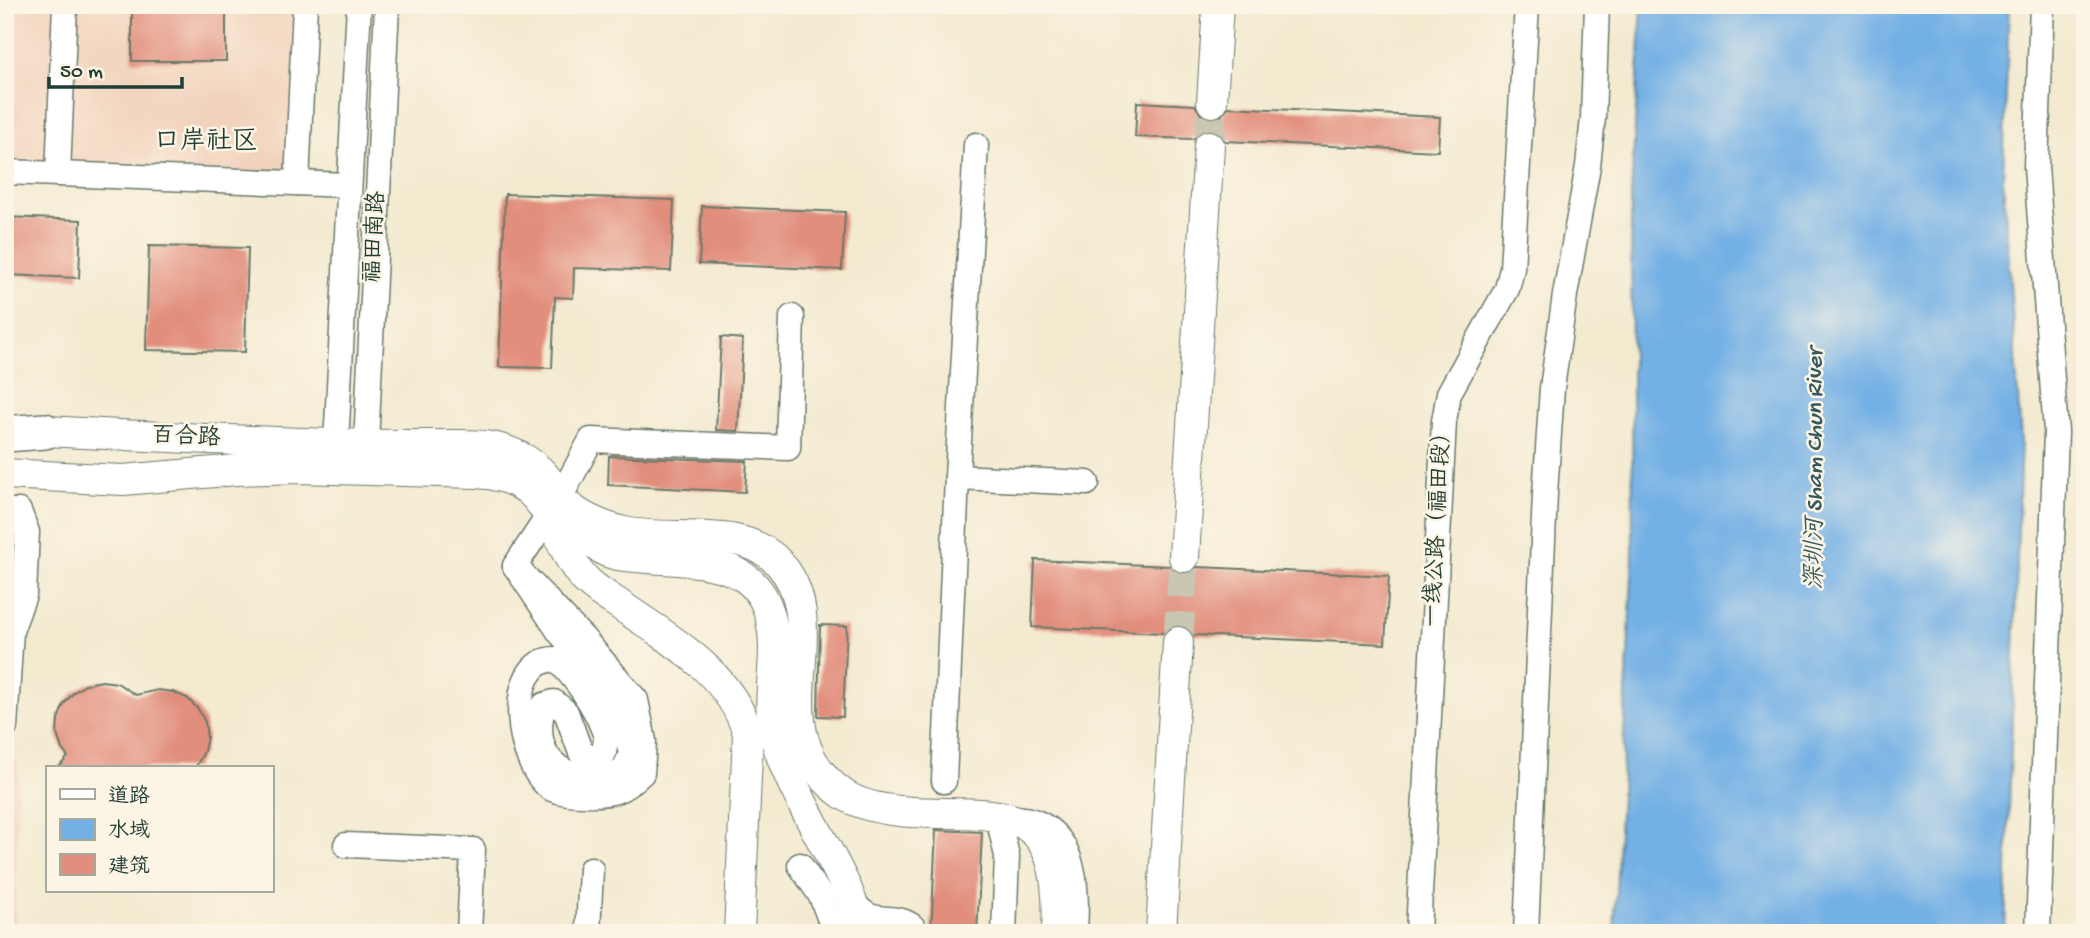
<svg xmlns="http://www.w3.org/2000/svg" width="2090" height="938" viewBox="0 0 2090 938" font-family="'Gochi Hand','LXGW WenKai TC',sans-serif">
<rect width="100%" height="100%" fill="#fcf5e5"/>
<filter id="ink" filterUnits="userSpaceOnUse"><feTurbulence type="fractalNoise" baseFrequency=".0143" numOctaves="2"/><feDisplacementMap in="SourceGraphic" scale="14" xChannelSelector="R" yChannelSelector="G"/><feConvolveMatrix kernelMatrix="1 2 1 2 8 2 1 2 1" color-interpolation-filters="sRGB"/></filter>
<filter id="wash" filterUnits="userSpaceOnUse"><feTurbulence type="fractalNoise" baseFrequency=".00686" numOctaves="4" result="noise"/><feDisplacementMap in="SourceGraphic" scale="28" xChannelSelector="R" yChannelSelector="G"/><feGaussianBlur stdDeviation="1.57" result="paint"/><feColorMatrix in="noise" values="0 0 0 0 0 0 0 0 0 0 0 0 0 0 0 0 0 1.4 0 .05"/><feComposite in="paint" operator="in"/></filter>
<g filter="url(#wash)">
<rect width="100%" height="100%" fill="#f3ead0"/>
<g fill="#f2d4be">
<path d="M 5,5 L 305,5 L 297,183 L 5,172 Z"/>
<path d="M 5,761 L 18,761 L 15,933 L 5,933 Z"/>
</g>
<path fill="#73b0e5" stroke="#49768c" stroke-width="2" d="M 1642,5 L 2009,5 L 2003,180 L 2021,439 L 2005,933 L 1614,933 L 1633,555 L 1631,195 Z"/>
<g id="blocks">
<g fill="#e28e7d">
<rect x="132" y="5" width="94" height="56"/>
<path d="M 1137,102 L 1195,105 L 1202,116 L 1212,119 L 1220,117 L 1228,107 L 1440,117 L 1438,151 L 1225,141 L 1219,132 L 1209,129 L 1201,131 L 1193,139 L 1135,137 Z"/>
<path d="M 505,194 L 674,200 L 671,271 L 574,268 L 573,298 L 555,297 L 552,368 L 499,367 Z"/>
<path d="M 702,206 L 845,212 L 842,270 L 699,264 Z"/>
<path d="M 5,217 L 81,220 L 79,278 L 5,275 Z"/>
<path d="M 149,246 L 248,248 L 245,352 L 146,350 Z"/>
<path d="M 721,337 L 743,339 L 738,431 L 716,430 Z"/>
<path d="M 609,456 L 747,461 L 745,492 L 608,485 Z"/>
<path d="M 1035,560 L 1169,566 L 1175,572 L 1184,574 L 1191,573 L 1198,567 L 1389,576 L 1385,644 L 1194,635 L 1187,627 L 1178,625 L 1170,627 L 1163,633 L 1032,627 Z"/>
<path d="M 820,625 L 847,626 L 843,717 L 818,716 Z"/>
<path d="M 102,681 L 117,683 L 136,695 L 158,690 L 173,692 L 187,698 L 198,709 L 205,722 L 207,737 L 204,752 L 195,768 L 58,768 L 68,757 L 62,749 L 57,734 L 58,719 L 64,704 L 74,692 L 87,684 Z"/>
<path d="M 936,830 L 982,832 L 977,933 L 931,933 Z"/>
</g>
</g>
</g>
<g filter="url(#ink)">
<use href="#blocks" fill-opacity="0" stroke="#697a6b" stroke-width="2"/>
<g fill="none" stroke-linecap="round" stroke-linejoin="round">
<g stroke="#c9c7b1" stroke-width="30" stroke-dasharray="30 15" stroke-linecap="butt">
<path d="M 1209,146 L 1212,102"/>
<path d="M 1178,642 L 1184,557"/>
</g>
<defs>
<g id="minor">
<path d="M 5,172 L 348,185"/>
<path d="M 58,174 L 65,5"/>
<path d="M 297,183 L 305,5"/>
<path d="M 336,444 L 359,5"/>
<path d="M 366,445 L 387,5"/>
<path d="M 957,477 L 1087,483"/>
<path d="M 5,511 L 19,511 L 27,532 L 24,595 L 11,631 L 5,727"/>
<path d="M 515,566 L 584,639 L 636,700 L 644,741 L 642,773 C 622,792 612,795 584,794 C 574,794 561,793 552,789 C 516,768 502,659 556,659 C 575,677 595,706 604,731 C 607,737 605,746 604,753 L 591,757 L 581,753 L 566,712 L 554,702 L 544,705 C 526,763 573,790 623,771 L 631,755 L 624,717 L 610,689 L 560,633 Z"/>
<path d="M 515,566 L 560,498 L 591,440 L 788,448 L 792,317"/>
<path d="M 944,781 L 957,477 L 976,145"/>
<path d="M 346,845 L 473,850 L 469,933"/>
<path d="M 800,865 L 821,896 L 835,933"/>
<path d="M 850,895 C 868,932 893,910 913,927 L 915,933"/>
<path d="M 588,933 L 591,869"/>
<path d="M 1004,933 L 1007,856 L 998,817 C 1010,818 1024,817 1036,822 C 1079,840 1077,894 1075,933"/>
<path d="M 1418,933 L 1444,421 L 1449,393 L 1507,289 L 1512,269 L 1527,5"/>
<path d="M 1526,933 L 1545,494 L 1552,388 L 1565,295 L 1588,166 L 1593,118 L 1597,5"/>
<path d="M 2038,933 L 2056,432 L 2036,167 L 2042,5"/>
</g>
<g id="major">
<path d="M 1212,102 L 1218,5"/>
<path d="M 23,430 C 127,435 231,441 335,444 C 371,445 407,445 443,445 C 461,445 480,444 497,448 C 517,453 536,464 548,480 C 552,485 555,492 559,497 C 574,515 602,527 624,532 C 673,543 743,523 779,563 C 838,627 754,731 843,794 C 859,805 880,809 900,811 C 935,815 974,810 1008,818 C 1059,830 1059,892 1057,933"/>
<path d="M 5,474 L 123,480 L 237,470 L 298,468 L 477,473 C 495,474 512,478 527,489 C 556,512 561,557 588,582 C 599,592 611,599 623,607 C 672,641 729,672 748,733 L 739,933"/>
<path d="M 557,522 L 607,552 L 618,555 C 689,566 772,545 774,647 C 774,675 768,704 774,732 C 786,782 824,840 846,887 L 853,905 L 859,933"/>
<path d="M 1184,557 L 1209,146"/>
<path d="M 1161,933 L 1178,642"/>
</g>
<path id="highway" d="M 5,434 L 45,431"/>
</defs>
<use href="#minor" stroke="#697a6b" stroke-width="27"/>
<use href="#major" stroke="#697a6b" stroke-width="32"/>
<use href="#highway" stroke="#697a6b" stroke-width="38"/>
<use href="#minor" stroke="#fff" stroke-width="24"/>
<use href="#major" stroke="#fff" stroke-width="30"/>
<use href="#highway" stroke="#fff" stroke-width="35"/>
</g>
</g>
<g text-anchor="middle" dominant-baseline="central" stroke-width="5" stroke-linejoin="round" paint-order="stroke">
<g font-size="23" fill="#1f3d34" stroke="#fcf5e5">
<text transform="translate(376 237) rotate(-87)">福田南路</text>
<text transform="translate(186 438) rotate(3)">百合路</text>
<text transform="translate(1439 524) rotate(-87)">一线公路（福田段）</text>
</g>
<g font-size="24" font-style="italic" fill="#345a60" stroke="#fcf5e5">
<text transform="translate(1816 469) rotate(-90)">深圳河 Sham Chun River</text>
</g>
<g font-size="26" fill="#1f3d34" stroke="#fcf5e5">
<text x="206" y="143">口岸社区</text>
</g>
</g>
<rect width="2090" height="938" fill="none" stroke="#fcf5e5" stroke-width="28"/>
<rect x="46" y="766" width="228" height="126" fill="#fcf5e5" stroke="#a4ab9e" stroke-width="2"/>
<rect x="60" y="789" width="35" height="10" fill="#ffffff" stroke="#a4ab9e" stroke-width="2"/>
<text x="108" y="802" font-size="21" fill="#1f3d34">道路</text>
<rect x="60" y="819" width="35" height="21" fill="#73b0e5" stroke="#a4ab9e" stroke-width="2"/>
<text x="108" y="836" font-size="21" fill="#1f3d34">水域</text>
<rect x="60" y="854" width="35" height="21" fill="#e28e7d" stroke="#a4ab9e" stroke-width="2"/>
<text x="108" y="872" font-size="21" fill="#1f3d34">建筑</text>
<path d="M49 77v10h133v-10" fill="none" stroke="#1f3d34" stroke-width="3.5"/>
<text x="60" y="77" font-size="21" fill="#1f3d34" stroke="#fcf5e5" stroke-width="5" paint-order="stroke">50 m</text>
</svg>
